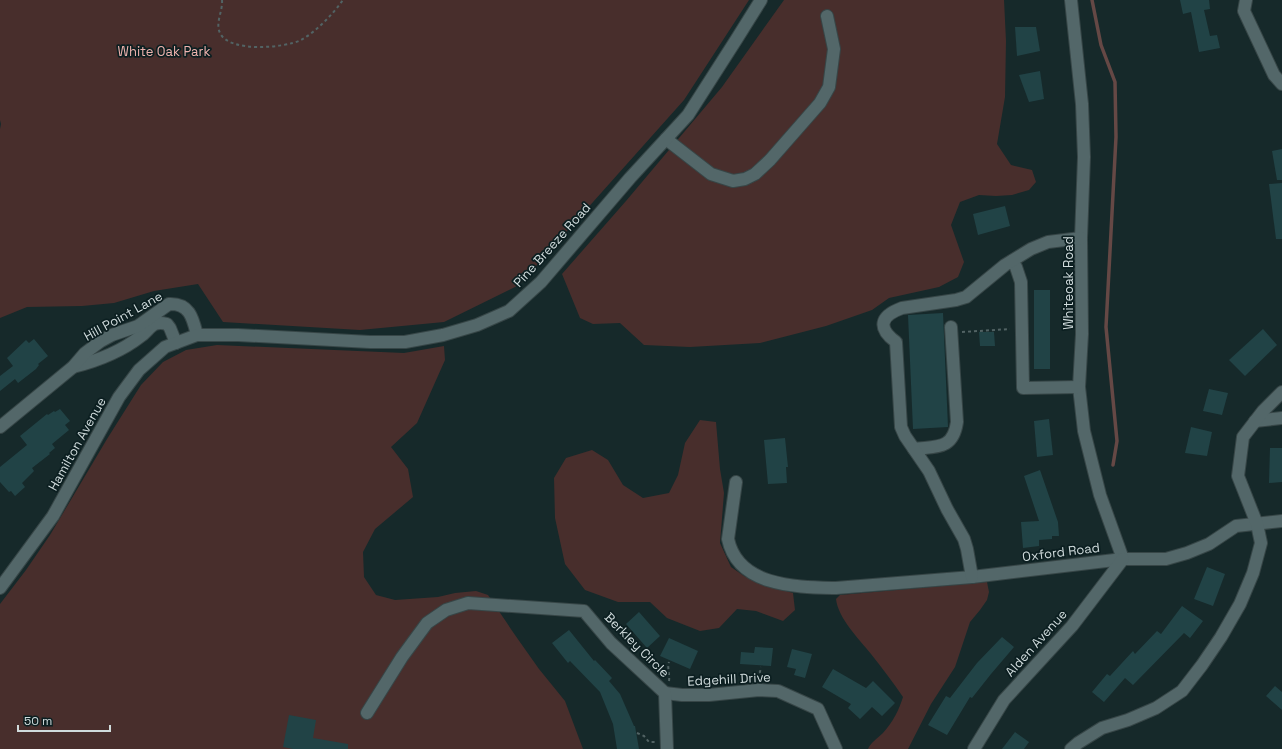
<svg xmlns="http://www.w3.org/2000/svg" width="1282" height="749" viewBox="0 0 1282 749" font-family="'Space Grotesk',sans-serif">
<rect width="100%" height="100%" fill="#16292a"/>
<g fill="#482e2c">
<path d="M 0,0 L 749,0 L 684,100 L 519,285 L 444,322 L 360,330 L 223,322 L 198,284 L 154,291 L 114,303 L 82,306 L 27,307 L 0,318 L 0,129 L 1,124 L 0,120 Z"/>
<path d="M 784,0 L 1004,0 L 1006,41 L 1005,97 L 997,144 L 1011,165 L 1032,170 L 1036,182 L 1029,190 L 1012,195 L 996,196 L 979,195 L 960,202 L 951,225 L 964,262 L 958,277 L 939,287 L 889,298 L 872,310 L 826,326 L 760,343 L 690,347 L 644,345 L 620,323 L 593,324 L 580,318 L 562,274 L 626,201 L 722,87 Z"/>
<path d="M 217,345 L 404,353 L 444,346 L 445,360 L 417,423 L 391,447 L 408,469 L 413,497 L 375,529 L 363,552 L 364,577 L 376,595 L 395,600 L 438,597 L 455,593 L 476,591 L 488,595 L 515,635 L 539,669 L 565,701 L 583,749 L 0,749 L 0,604 L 26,570 L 50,535 L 107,439 L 141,385 L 163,362 L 186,350 Z"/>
<path d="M 700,420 L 716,422 L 720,469 L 724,493 L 720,543 L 731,567 L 744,576 L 769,586 L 793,593 L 795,610 L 783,621 L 756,611 L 737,609 L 719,628 L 700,631 L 667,618 L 650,602 L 618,602 L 585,590 L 565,564 L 555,518 L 554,478 L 566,458 L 592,450 L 608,460 L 623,485 L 643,498 L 669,493 L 678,475 L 685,443 Z"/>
<path d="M 987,582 L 989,592 L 987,600 L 980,610 L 970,622 L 955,667 L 931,704 L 908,749 L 868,749 C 871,742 877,739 883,733 C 893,722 899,710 903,697 C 893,682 882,668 871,654 C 859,639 838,618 836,599 L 840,595 Z"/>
</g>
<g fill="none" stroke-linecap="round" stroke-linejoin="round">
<path stroke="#654845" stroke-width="3.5" d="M 1092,0 L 1101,45 L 1115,82 L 1116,137 L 1106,327 L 1117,441 L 1113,465"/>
</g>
<g fill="#214346">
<path d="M 1180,0 L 1209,0 L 1210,9 L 1204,10 L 1210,36 L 1217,35 L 1220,48 L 1199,52 L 1191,12 L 1183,14 Z"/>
<path d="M 1015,27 L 1036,27 L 1040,51 L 1017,56 Z"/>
<path d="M 1040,71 L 1044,99 L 1029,102 L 1019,75 Z"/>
<path d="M 1282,149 L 1282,180 L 1277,180 L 1272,151 Z"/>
<path d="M 1282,183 L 1282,239 L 1276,239 L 1269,184 Z"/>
<path d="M 1005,206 L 1010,226 L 978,235 L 973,214 Z"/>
<rect x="1034" y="290" width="16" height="79"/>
<path d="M 943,313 L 948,427 L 913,429 L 908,315 Z"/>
<path d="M 1263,329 L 1277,345 L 1245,376 L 1229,360 Z"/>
<path d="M 979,332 L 994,332 L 995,346 L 980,346 Z"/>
<path d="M 34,339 L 48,356 L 38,364 L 39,365 L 36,369 L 18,383 L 15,379 L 0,391 L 0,376 L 13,366 L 7,358 L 26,340 L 29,343 Z"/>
<path d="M 1209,389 L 1228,393 L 1222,415 L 1203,411 Z"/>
<path d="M 60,409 L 70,421 L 65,425 L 69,430 L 52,444 L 55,448 L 49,453 L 50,454 L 32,468 L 34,471 L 22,483 L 25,487 L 15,496 L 11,491 L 9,492 L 0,482 L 0,467 L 27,445 L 20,436 L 47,414 L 48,415 L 54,411 L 55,412 Z"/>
<path d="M 1049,419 L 1053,455 L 1037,457 L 1034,421 Z"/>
<path d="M 1191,427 L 1212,432 L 1207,456 L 1185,453 Z"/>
<path d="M 785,438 L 788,467 L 786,467 L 787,483 L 768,484 L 764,440 Z"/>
<path d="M 1270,448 L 1282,448 L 1282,482 L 1269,483 Z"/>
<path d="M 1040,470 L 1058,522 L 1059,536 L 1052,536 L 1052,539 L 1039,540 L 1039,546 L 1023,548 L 1021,522 L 1039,521 L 1024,476 Z"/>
<path d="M 1207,567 L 1225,574 L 1213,606 L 1194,599 Z"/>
<path d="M 1182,606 L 1203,621 L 1190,638 L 1184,633 L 1133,685 L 1125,678 L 1104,702 L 1092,692 L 1107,674 L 1110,676 L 1133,651 L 1135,654 L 1157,631 L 1161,634 Z"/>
<path d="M 639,612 L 660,636 L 647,648 L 626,624 Z"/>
<path d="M 569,630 L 594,661 L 595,660 L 612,678 L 609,681 L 620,694 L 634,726 L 635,726 L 639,749 L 617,749 L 613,724 L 600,692 L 570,661 L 568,663 L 552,643 Z"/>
<path d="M 1002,637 L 1014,647 L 991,674 L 972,698 L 970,697 L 947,735 L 928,725 L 946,696 L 950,698 L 977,663 Z"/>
<path d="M 669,638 L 698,651 L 690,669 L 660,656 Z"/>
<path d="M 755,647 L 773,648 L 771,666 L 740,664 L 741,652 L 754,653 Z"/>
<path d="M 792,649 L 812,654 L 805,678 L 794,675 L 796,669 L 787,667 Z"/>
<path d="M 833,669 L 866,688 L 873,681 L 895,703 L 882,716 L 872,707 L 860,719 L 848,708 L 851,704 L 822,687 Z"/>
<path d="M 1275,686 L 1282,692 L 1282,710 L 1266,696 Z"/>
<path d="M 289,715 L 316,720 L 313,738 L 348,744 L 348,749 L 293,749 L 283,747 Z"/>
<path d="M 1015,732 L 1029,742 L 1024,749 L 1002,749 Z"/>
</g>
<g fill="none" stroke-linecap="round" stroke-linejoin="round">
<defs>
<g id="minor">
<path d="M 1071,0 L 1082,104 L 1084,157 L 1081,238 L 1082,334 L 1079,387 L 1084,431 L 1100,495 L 1123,559"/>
<path d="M 1246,0 L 1244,11 L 1274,75 L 1282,84"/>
<path d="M 666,139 L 711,174 L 733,181 L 745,179 L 755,174 L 770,160 L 820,103 L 829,87 L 834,49 L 827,16"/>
<path d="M 1012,261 L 1016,267 L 1021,282 L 1023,388 L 1079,387"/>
<path d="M 73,367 C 97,361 122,351 141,336 C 146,333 149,327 155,324 C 160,322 163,323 167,324 L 170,328 L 176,343"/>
<path d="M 1255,421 L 1282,418"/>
<path d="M 0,427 L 73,367 L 85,353 L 101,341 L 112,335 L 138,326 L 169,304 C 190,303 193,319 197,335"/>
<path d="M 914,449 C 937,446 953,450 957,422 L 951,327"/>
<path d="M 736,482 L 728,539 C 738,587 797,587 836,588 L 972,577 L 1123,559 L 1166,559 L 1187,553 L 1209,544 L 1236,526 L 1282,521"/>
<path d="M 972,577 L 967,549 L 964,539 L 947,509 L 929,471 L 905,436 L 901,427 L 896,342 C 877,328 880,316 902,308 L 956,300 L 966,297 L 1005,265 L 1031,249 L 1048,242 L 1081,238"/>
<path d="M 0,588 L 53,516 L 119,397 L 139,370 L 165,347 L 197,335 L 238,335 L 370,342 L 405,342 L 443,335 L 477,325 L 509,311 L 541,282 L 630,178 L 688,115 L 736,40 L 761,0"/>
<path d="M 665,693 L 682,695 L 709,695 L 759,690 L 778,691 L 818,709 L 836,749"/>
<path d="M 367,713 L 402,657 L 427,623 L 446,610 L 468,603 L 584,611 L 611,643 L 665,693 L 667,749"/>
<path d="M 974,749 L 1004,700 L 1072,626 L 1123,559"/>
<path d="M 1071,749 L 1078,743 L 1102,728 L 1128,720 L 1156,708 L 1182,691 L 1202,665 L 1221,637 L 1240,604 L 1253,573 L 1261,543 L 1257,524 L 1238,476 L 1243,437 L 1263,411 L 1282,392"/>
</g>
</defs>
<use href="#minor" stroke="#374647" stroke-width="14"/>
<g stroke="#526364" stroke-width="2" stroke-dasharray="3 3" stroke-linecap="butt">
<path d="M 222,0 C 223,11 215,23 220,33 C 229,53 285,48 301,40 C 317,31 332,15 343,0"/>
<path d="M 962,332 L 1010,329"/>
<path d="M 750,680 L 753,676 L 760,672 L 761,667"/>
<path d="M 669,681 C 670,674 667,669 669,662"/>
<path d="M 637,733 L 644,736 L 649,742 L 655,742"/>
</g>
<use href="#minor" stroke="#536769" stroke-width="12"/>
</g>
<g text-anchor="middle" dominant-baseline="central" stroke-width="3.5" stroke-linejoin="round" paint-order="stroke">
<g font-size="13" fill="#f0b4af" stroke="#0c1f21">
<text x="164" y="51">White Oak Park</text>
</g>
<g font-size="13" fill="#d0dbdc" stroke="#0c1f21">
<text transform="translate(552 245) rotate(-48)">Pine Breeze Road</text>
<text transform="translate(1068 283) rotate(-90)">Whiteoak Road</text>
<text transform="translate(123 316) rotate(-29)">Hill Point Lane</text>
<text transform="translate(77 444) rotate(-61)">Hamilton Avenue</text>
<text transform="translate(1061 552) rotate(-7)">Oxford Road</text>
<text transform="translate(1036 643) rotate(-48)">Alden Avenue</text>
<text transform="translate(637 645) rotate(45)">Berkley Circle</text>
<text transform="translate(729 679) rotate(-3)">Edgehill Drive</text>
</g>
</g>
<path d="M18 725v6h92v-6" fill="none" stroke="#d0dbdc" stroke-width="2"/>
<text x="24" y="725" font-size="12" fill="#d0dbdc" stroke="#0c1f21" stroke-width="3" paint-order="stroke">50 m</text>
</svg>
